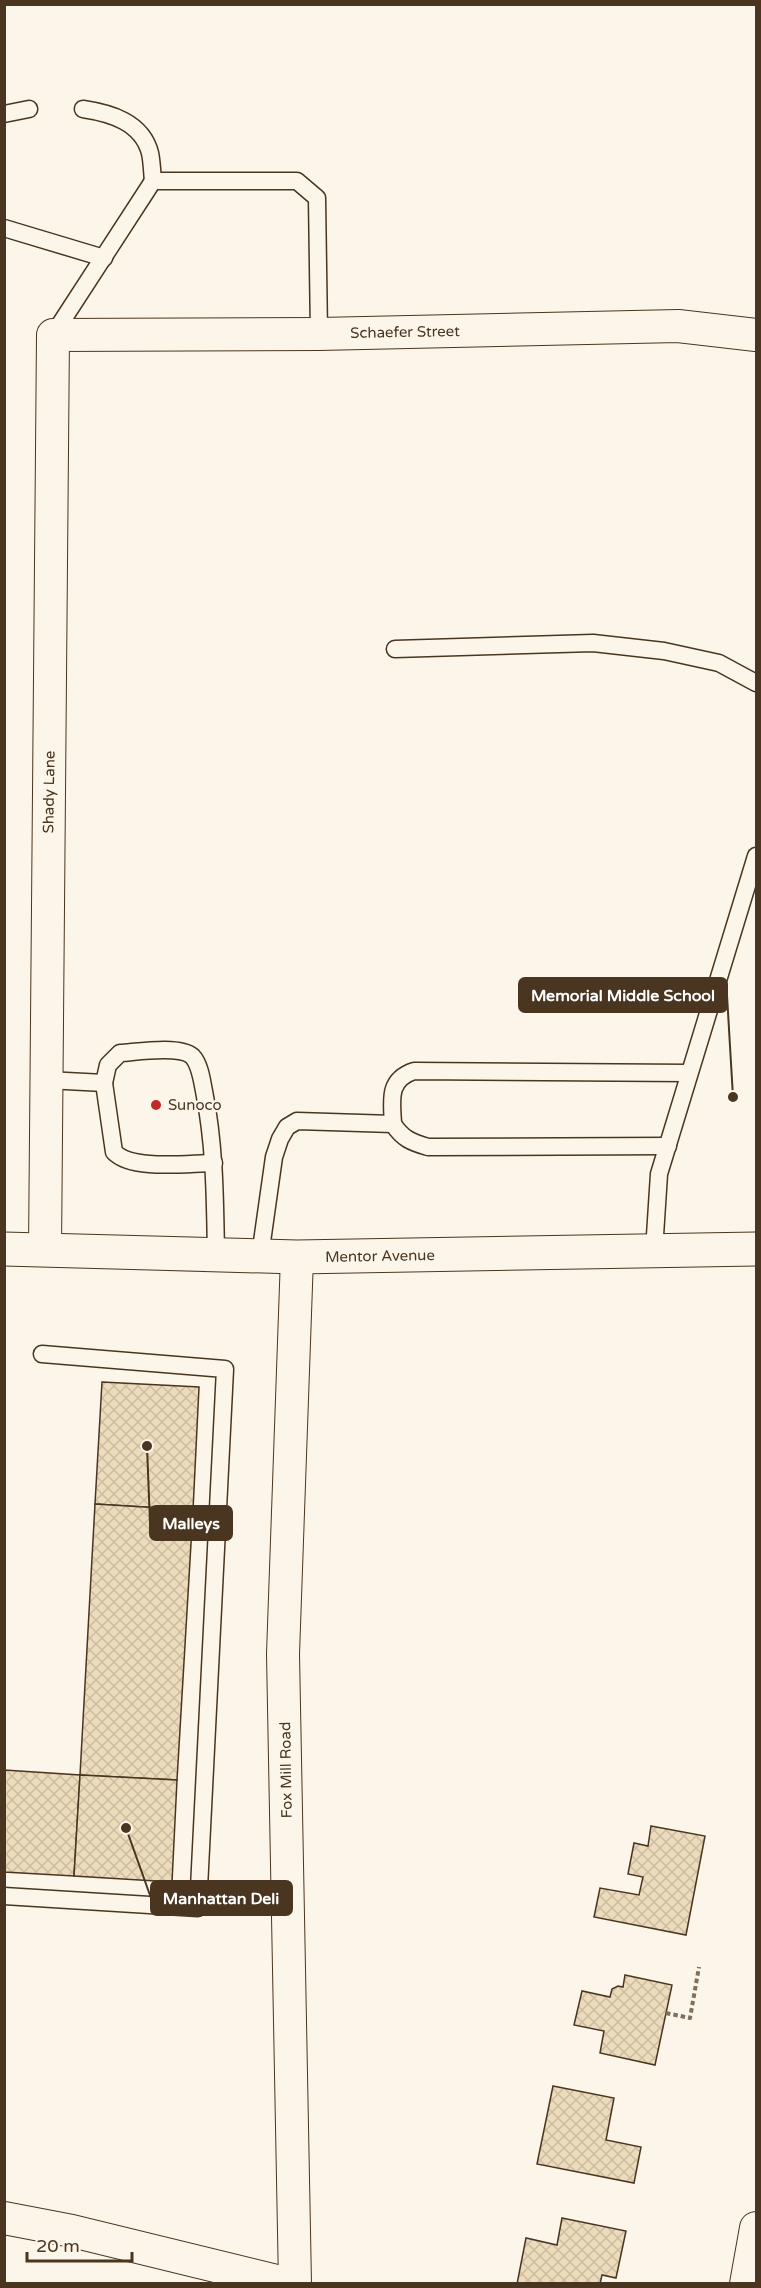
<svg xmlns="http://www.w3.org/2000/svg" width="761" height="2288" viewBox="0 0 761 2288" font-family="'Varela Round',sans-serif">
<defs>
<pattern id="building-cross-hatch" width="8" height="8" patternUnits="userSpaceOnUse" patternTransform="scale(1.5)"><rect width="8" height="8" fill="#ecdcbc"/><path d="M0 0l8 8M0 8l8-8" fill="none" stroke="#ccbda1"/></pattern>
</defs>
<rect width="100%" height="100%" fill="#fbf6e9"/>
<g fill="url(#building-cross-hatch)" stroke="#4a3520" stroke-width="1.5">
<path d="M 102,1382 L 199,1387 L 193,1510 L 95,1504 Z"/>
<path d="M 95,1504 L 193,1510 L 177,1780 L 80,1775 Z"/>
<path d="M 4,1770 L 80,1775 L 74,1876 L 4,1872 Z"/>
<path d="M 80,1775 L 177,1780 L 172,1882 L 74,1876 Z"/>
<path d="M 651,1826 L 705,1836 L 686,1935 L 594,1917 L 600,1888 L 639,1895 L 643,1877 L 628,1874 L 634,1843 L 648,1846 Z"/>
<path d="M 625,1975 L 672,1985 L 655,2065 L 600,2053 L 604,2031 L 574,2025 L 582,1991 L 610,1997 L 612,1989 L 618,1986 L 623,1987 Z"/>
<path d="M 553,2086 L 614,2098 L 606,2140 L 641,2147 L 634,2183 L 537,2164 Z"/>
<path d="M 562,2218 L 626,2231 L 616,2278 L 602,2275 L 600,2284 L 517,2284 L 526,2238 L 557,2245 Z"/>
</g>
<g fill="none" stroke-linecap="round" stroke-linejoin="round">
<defs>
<g id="service">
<path d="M 83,109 C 110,113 142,122 150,153 C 152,162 152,172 153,181"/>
<path d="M 4,114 L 29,109"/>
<path d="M 4,228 L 104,258"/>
<path d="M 53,335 L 153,181 L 297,181 L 317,198 L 319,334"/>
<path d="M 395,649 L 593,643 L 664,651 L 719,663 L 756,683"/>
<path d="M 47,1080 L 104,1083 L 108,1065 L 120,1053 C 137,1052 179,1045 192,1056 C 200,1064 202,1081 204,1091 C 215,1146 215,1200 216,1256"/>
<path d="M 104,1083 L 114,1152 C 132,1171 188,1163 214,1163"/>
<path d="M 393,1124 C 403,1139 411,1142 428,1147 L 668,1146"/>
<path d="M 654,1251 L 659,1174 L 756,856"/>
<path d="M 260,1256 L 274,1157 L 280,1139 L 287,1127 L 297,1121 L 393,1124 C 392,1101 387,1080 414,1071 L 689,1073"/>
<path d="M 4,1896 L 198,1908 L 225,1369 L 42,1354"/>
</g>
<g id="minor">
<path d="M 45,1250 L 53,335 L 319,334 L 678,326 L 756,335"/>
<path d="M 4,2218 L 72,2231 L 289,2284"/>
<path d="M 295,2284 L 283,1654 L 297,1257"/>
<path d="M 746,2284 L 756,2228"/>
</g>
<path id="primary" d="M 4,1249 L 297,1257 L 756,1249"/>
</defs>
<use href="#service" stroke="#4a3520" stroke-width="19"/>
<use href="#minor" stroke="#4a3520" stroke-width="34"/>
<use href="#primary" stroke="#4a3520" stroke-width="35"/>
<path stroke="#7f6f5c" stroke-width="4" stroke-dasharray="4.5 3" stroke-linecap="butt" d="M 666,2013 L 690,2018 L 699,1967"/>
<use href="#service" stroke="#fbf6e9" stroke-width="16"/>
<use href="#minor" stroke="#fbf6e9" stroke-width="32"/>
<use href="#primary" stroke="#fbf6e9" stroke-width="33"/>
</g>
<circle fill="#c62828" stroke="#fbf6e9" stroke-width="2" cx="156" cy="1105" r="6"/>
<g text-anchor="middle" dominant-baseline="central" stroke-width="4.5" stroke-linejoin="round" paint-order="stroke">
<g font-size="15" fill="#4a3520" stroke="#fbf6e9">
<text transform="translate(405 332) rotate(-1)">Schaefer Street</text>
<text transform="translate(49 792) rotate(-89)">Shady Lane</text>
<text transform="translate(380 1256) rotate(-1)">Mentor Avenue</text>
<text transform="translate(286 1770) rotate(-91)">Fox Mill Road</text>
</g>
<g font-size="15" fill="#4a3520" stroke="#fbf6e9" text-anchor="start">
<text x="168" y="1105">Sunoco</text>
</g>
</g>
<path fill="none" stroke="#4a3520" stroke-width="2" d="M733 1097L727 995M147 1446L150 1523M126 1828L151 1898"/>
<g fill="#4a3520" stroke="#fbf6e9" stroke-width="2">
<circle cx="733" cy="1097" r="6"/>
<circle cx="147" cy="1446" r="6"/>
<circle cx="126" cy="1828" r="6"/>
</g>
<g fill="#4a3520" stroke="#4a3520" stroke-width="2">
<rect x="519" y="978" width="208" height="34" rx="6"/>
<rect x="150" y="1506" width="82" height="34" rx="6"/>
<rect x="151" y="1881" width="141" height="34" rx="6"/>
</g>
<g font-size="16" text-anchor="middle" font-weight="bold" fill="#fff">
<text x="623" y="1001">Memorial Middle School</text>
<text x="191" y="1529">Malleys</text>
<text x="221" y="1904">Manhattan Deli</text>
</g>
<rect width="761" height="2288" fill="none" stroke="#4a3520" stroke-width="12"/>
<path d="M27 2252v9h105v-9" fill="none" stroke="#4a3520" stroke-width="3"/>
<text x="36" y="2252" font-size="18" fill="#4a3520" stroke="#fbf6e9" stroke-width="4.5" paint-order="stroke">20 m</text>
</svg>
